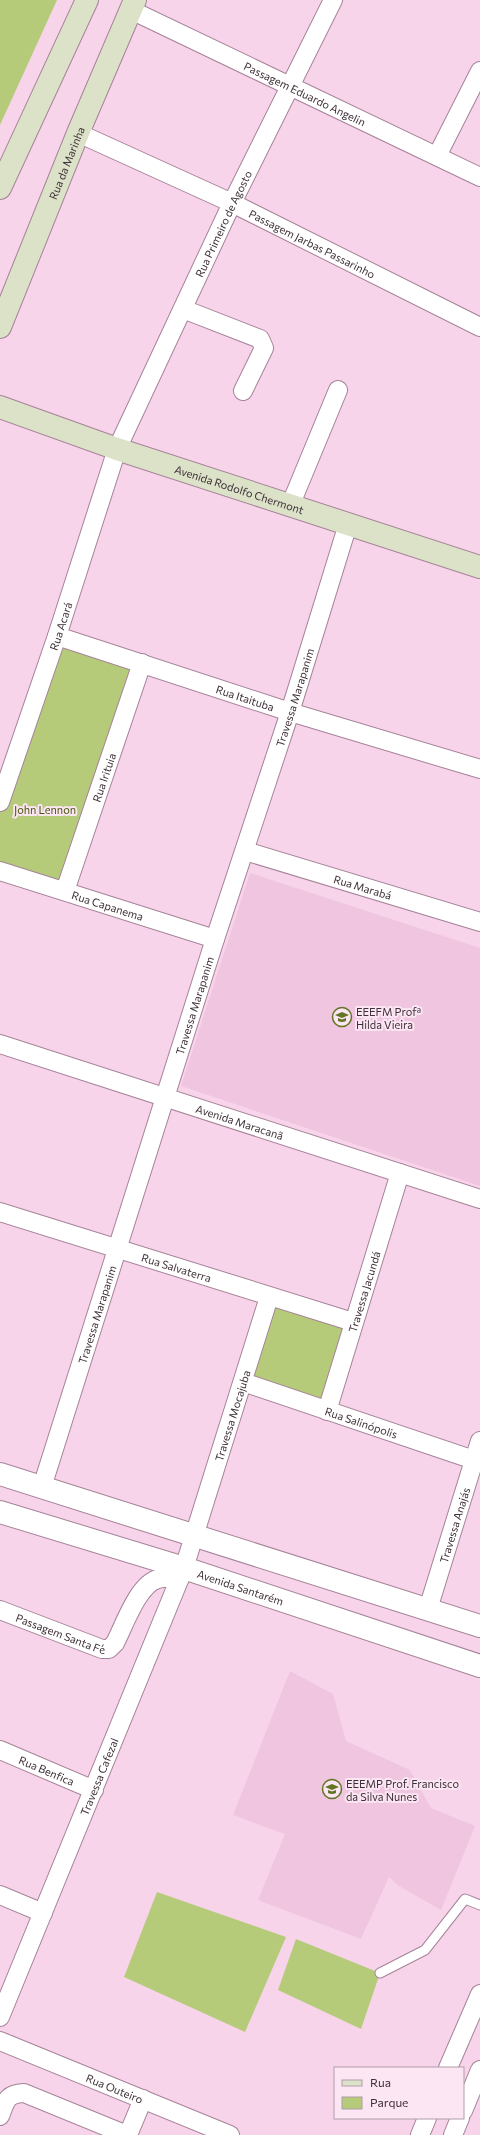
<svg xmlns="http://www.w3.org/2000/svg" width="480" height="2135" viewBox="0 0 480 2135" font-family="Commissioner,sans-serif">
<rect width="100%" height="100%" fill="#f8d4ea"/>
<g fill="#f0c5df">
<path d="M 250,873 L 480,948 L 480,1186 L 181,1086 Z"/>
<path d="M 290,1671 L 333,1694 L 346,1741 L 410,1770 L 431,1808 L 475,1826 L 441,1910 L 399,1886 L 389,1877 L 361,1939 L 258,1900 L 285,1834 L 233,1815 Z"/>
</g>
<g fill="#b5cb7a">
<path d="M 0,0 L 57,0 L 0,125 Z"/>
<path d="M 57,636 L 142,663 L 65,891 L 0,871 L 0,802 Z"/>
<path d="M 269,1297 L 353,1322 L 327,1411 L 243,1382 Z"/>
<path d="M 157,1892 L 286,1937 L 245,2032 L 124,1977 Z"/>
<path d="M 296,1939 L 380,1973 L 361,2029 L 278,1990 Z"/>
</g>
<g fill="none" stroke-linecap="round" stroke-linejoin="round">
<defs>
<path id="service" d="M 380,1973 L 425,1950 L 465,1899 L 480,1905"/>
<g id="minor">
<path id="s1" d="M 131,10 L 480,177"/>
<path id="s2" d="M 78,133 L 232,203 L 480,327"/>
<path d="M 437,156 L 480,71"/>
<path d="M 183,309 L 260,339 L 264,348 L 243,391"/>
<path d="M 290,506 L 338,390"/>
<path id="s3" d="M 57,636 L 290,712 L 480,769"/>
<path id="s4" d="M 0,802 L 57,636 L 117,449 L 232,203 L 333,0"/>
<path id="s5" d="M 245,851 L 480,922"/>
<path id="s6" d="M 0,871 L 215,939"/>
<path id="s7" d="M 65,891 L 142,663"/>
<path id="s8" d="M 0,1044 L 480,1199"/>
<path id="s9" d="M 0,1212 L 353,1322"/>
<path id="s10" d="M 243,1382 L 480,1462"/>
<path id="s11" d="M 327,1411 L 400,1173"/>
<path id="s12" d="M 42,1487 L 215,939 L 290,712 L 348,524"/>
<path id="s13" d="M 428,1609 L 480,1441"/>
<path id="s14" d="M 0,1610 L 102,1649 L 109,1649 L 115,1643 C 124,1626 138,1584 158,1579 C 165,1577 173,1578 180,1578"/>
<path id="s15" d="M 0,1750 L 94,1790"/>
<path d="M 0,1895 L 43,1913"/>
<path id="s16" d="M 0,2017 L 184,1568 L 269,1297"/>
<path id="s17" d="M 0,2041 L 230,2135"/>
<path d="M 448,2068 L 480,1994"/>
<path d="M 463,2111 L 480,2070"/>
<path d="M 0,2116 C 6,2101 6,2094 24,2093 L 127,2135"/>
<path d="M 128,2135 L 143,2099"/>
<path d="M 420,2135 L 427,2118"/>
<path d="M 453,2135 L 460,2118"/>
</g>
<g id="tertiary">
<path d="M 0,1474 L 480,1626"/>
<path id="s18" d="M 0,1512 L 184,1568 L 480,1666"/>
</g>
<g id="secondary">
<path d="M 0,188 L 87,0"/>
<path id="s19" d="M 0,327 L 78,133 L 135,0"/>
<path id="s20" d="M 0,407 L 117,449 L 480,567"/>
</g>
</defs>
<use href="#service" stroke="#a58398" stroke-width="11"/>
<use href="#minor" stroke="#a58398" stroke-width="20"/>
<use href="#tertiary" stroke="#a58398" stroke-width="24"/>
<use href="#secondary" stroke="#a58398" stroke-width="24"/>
<use href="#service" stroke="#fff" stroke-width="9"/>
<use href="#minor" stroke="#fff" stroke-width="18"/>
<use href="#tertiary" stroke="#fff" stroke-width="22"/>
<use href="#secondary" stroke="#dce2c8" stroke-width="22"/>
</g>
<defs>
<symbol id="school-ring" viewBox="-11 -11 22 22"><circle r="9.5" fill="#fce6f3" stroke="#627524" stroke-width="1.5"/><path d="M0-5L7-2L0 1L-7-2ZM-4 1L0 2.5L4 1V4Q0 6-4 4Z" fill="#627524"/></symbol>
</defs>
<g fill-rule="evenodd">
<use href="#school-ring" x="331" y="1006" width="22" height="22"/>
<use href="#school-ring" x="321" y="1778" width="22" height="22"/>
</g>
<g text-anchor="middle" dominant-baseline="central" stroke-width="4" stroke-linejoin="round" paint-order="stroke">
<g font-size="11" fill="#3e3038" stroke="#fce6f3">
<text stroke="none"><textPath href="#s1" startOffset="193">Passagem Eduardo Angelin</textPath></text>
<text stroke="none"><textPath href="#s19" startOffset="177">Rua da Marinha</textPath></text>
<text stroke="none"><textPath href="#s4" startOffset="621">Rua Primeiro de Agosto</textPath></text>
<text stroke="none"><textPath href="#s2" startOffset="259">Passagem Jarbas Passarinho</textPath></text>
<text stroke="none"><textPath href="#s20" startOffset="253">Avenida Rodolfo Chermont</textPath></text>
<text stroke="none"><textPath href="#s4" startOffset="186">Rua Acará</textPath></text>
<text stroke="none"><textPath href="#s3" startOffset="198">Rua Itaituba</textPath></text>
<text stroke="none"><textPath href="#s12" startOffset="829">Travessa Marapanim</textPath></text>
<text stroke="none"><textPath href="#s7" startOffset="120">Rua Irituia</textPath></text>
<text stroke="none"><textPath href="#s5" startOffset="123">Rua Marabá</textPath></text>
<text stroke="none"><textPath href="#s6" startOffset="113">Rua Capanema</textPath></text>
<text stroke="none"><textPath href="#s12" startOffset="505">Travessa Marapanim</textPath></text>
<text stroke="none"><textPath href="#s8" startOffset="252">Avenida Maracanã</textPath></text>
<text stroke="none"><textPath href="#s9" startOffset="185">Rua Salvaterra</textPath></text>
<text stroke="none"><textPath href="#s11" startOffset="125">Travessa Jacundá</textPath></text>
<text stroke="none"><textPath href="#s12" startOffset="181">Travessa Marapanim</textPath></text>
<text stroke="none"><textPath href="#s16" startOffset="645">Travessa Mocajuba</textPath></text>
<text stroke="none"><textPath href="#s10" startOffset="125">Rua Salinópolis</textPath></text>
<text stroke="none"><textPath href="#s13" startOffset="88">Travessa Anajás</textPath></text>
<text stroke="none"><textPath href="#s18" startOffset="252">Avenida Santarém</textPath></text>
<text stroke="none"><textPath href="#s14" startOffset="65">Passagem Santa Fé</textPath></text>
<text stroke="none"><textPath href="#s15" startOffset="51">Rua Benfica</textPath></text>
<text stroke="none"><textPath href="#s16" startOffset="260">Travessa Cafezal</textPath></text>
<text stroke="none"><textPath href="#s17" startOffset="124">Rua Outeiro</textPath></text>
</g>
<g font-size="11" fill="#46550c" stroke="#fce6f3">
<text x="45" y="809">John Lennon</text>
</g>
<g font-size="11" fill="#3e3038" stroke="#fce6f3" text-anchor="start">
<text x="356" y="1011">EEEFM Profª<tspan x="356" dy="13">Hilda Vieira</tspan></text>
<text x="346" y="1783">EEEMP Prof. Francisco<tspan x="346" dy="13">da Silva Nunes</tspan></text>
</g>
</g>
<rect x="334" y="2067" width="130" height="52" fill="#fce6f3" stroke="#b09da8"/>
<rect x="342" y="2080" width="20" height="6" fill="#dce2c8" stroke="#b09da8"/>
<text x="370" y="2087" font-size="12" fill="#3e3038">Rua</text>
<rect x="342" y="2097" width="20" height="12" fill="#b5cb7a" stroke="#b09da8"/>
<text x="370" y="2107" font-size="12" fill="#3e3038">Parque</text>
</svg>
